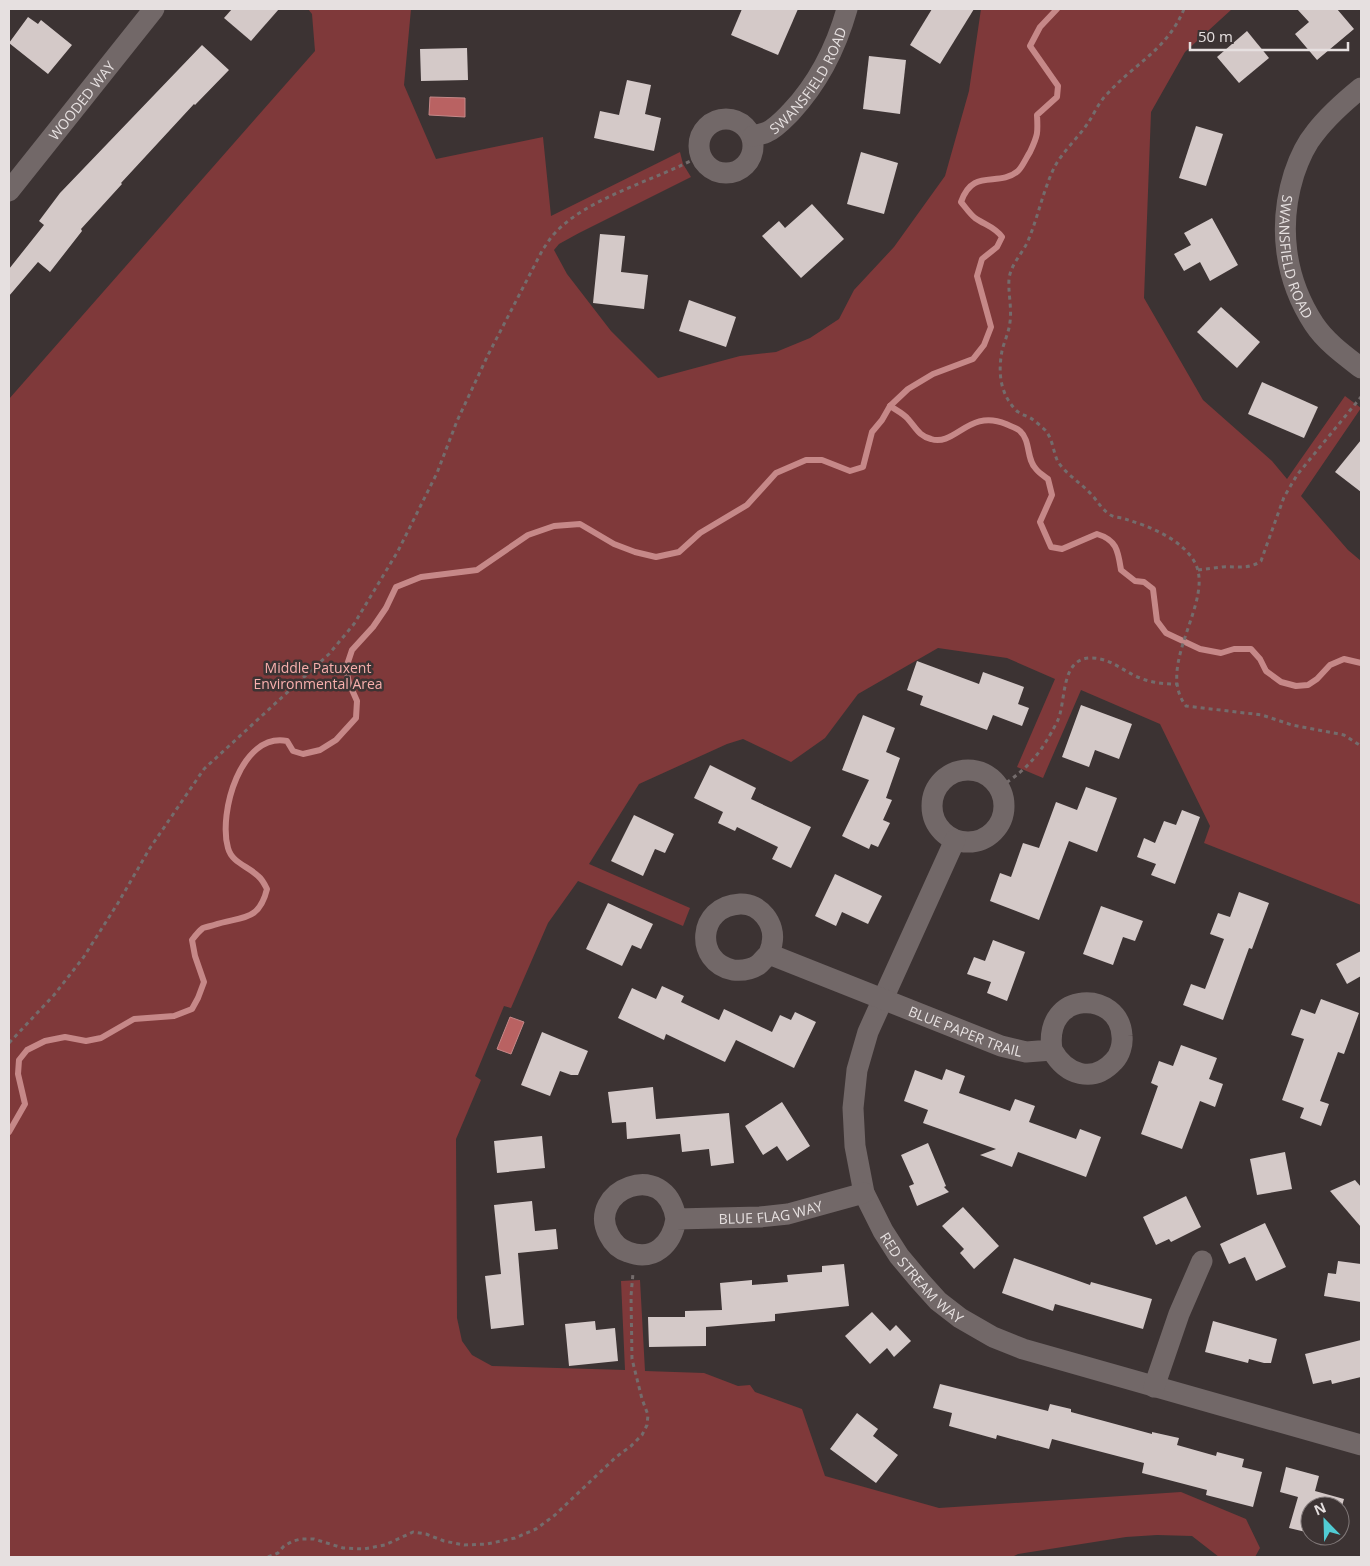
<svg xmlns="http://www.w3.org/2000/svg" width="1370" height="1566" viewBox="0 0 1370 1566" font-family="'Open Sans',sans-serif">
<rect width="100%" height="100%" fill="#3c3333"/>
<path fill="#7f393a" d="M 308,9 L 411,9 L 404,85 L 436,159 L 543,137 L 551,216 L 680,152 L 683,164 L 691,177 L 579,233 L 559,244 L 554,250 L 567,274 L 611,331 L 658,378 L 740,356 L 776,352 L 810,338 L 839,319 L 854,290 L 894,247 L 945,176 L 969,91 L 981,9 L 1232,9 L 1185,52 L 1151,112 L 1144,298 L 1203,400 L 1272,461 L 1287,479 L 1345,396 L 1361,408 L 1301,496 L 1348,550 L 1361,561 L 1361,905 L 1204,843 L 1210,826 L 1160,724 L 1081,690 L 1043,778 L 1017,767 L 1055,679 L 1007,658 L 938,648 L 858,694 L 825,738 L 791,762 L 743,739 L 727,744 L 639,784 L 589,864 L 690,908 L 683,926 L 578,881 L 548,923 L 511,1008 L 504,1006 L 475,1076 L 481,1080 L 456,1139 L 457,1318 L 462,1341 L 472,1355 L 492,1366 L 625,1370 L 621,1281 L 640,1280 L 645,1371 L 704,1373 L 738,1386 L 750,1385 L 755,1392 L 802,1409 L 825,1476 L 939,1508 L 1181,1492 L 1246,1519 L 1260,1548 L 1255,1557 L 1219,1557 L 1192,1536 L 1157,1535 L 1126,1537 L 1018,1554 L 1012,1557 L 9,1557 L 9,399 L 315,51 L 312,14 Z"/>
<g fill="#b96262" stroke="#c68888">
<path d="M 430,97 L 465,98 L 465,117 L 429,115 Z"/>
<path d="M 510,1017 L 524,1022 L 511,1054 L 497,1049 Z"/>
</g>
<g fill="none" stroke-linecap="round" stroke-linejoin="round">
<g stroke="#c68888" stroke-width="6">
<path d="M 890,406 C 896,410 904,414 908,419 C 916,428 919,436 931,439 C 955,447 969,408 1006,424 C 1010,426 1017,428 1020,431 C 1031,441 1026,459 1036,469 C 1039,473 1044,476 1048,479 L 1052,495 L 1040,522 L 1051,547 L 1062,549 L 1097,534 C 1117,540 1118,551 1121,570 L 1135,581 L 1144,582 L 1153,589 L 1157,621 L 1166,633 L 1200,649 L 1221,653 L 1234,649 L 1251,649 L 1260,659 L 1266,671 L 1281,682 L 1296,686 L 1308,685 L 1317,679 L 1330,665 L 1344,659 L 1361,663"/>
<path d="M 9,1132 L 25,1104 L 18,1074 L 19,1060 L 27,1050 L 45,1041 L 65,1037 L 86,1041 L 101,1038 L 134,1019 L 174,1016 L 192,1009 L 198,998 L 204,982 L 195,956 L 192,940 C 195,936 199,931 203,928 C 206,927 211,926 214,925 C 242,916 259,922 267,889 C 265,885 262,879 258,876 C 248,866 232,863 228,848 C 218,813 241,732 287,741 L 293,751 L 303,754 L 320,750 L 336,740 L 356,718 L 357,701 L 349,683 L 346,668 L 352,650 L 373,627 L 386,608 L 396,587 L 421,577 L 477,570 L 528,535 L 554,526 L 580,524 L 614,544 L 635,552 L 656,557 L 679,552 L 700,533 L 747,505 L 776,473 L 806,460 L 822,460 L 850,471 L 863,467 L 872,432 L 882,420 L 890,406 L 908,389 L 933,374 L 973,359 L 984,345 L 991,327 L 977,276 L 982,259 L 997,247 L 1002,237 C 995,227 985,225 975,218 C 970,214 966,208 961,202 C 973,167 998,188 1018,171 C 1023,166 1026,158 1030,152 C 1038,135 1038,133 1037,115 L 1057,97 L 1058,86 L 1030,46 L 1040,27 L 1057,9"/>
</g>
</g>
<g fill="#d4c9c8">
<path d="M 232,9 L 279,9 L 251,41 L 224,18 Z"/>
<path d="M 742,9 L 798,9 L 778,55 L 731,35 Z"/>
<path d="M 932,9 L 974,9 L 940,64 L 910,45 Z"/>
<path d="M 1297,9 L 1337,9 L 1354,29 L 1317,60 L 1295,34 L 1309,22 Z"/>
<path d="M 28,17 L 38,24 L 41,20 L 72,45 L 48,74 L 9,43 Z"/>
<path d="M 1247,31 L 1269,58 L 1239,83 L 1217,57 Z"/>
<path d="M 202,45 L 229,70 L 195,105 L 194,104 L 121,183 L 122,184 L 81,229 L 82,231 L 50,272 L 38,262 L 9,296 L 9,269 L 44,225 L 39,221 L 60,193 Z"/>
<path d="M 467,48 L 468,80 L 421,81 L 420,49 Z"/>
<path d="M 869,56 L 906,60 L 900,114 L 863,109 Z"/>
<path d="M 627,80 L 651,85 L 645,114 L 661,118 L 654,151 L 594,138 L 600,111 L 619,115 Z"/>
<path d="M 1196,126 L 1223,134 L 1206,186 L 1179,178 Z"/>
<path d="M 861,152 L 898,163 L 884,214 L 847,204 Z"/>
<path d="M 812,204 L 844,239 L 801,278 L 762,236 L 779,221 L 785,228 Z"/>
<path d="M 1212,218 L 1238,265 L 1210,281 L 1200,262 L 1184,271 L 1174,254 L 1191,245 L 1184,233 Z"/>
<path d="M 600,234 L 625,236 L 621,272 L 648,275 L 644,309 L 593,303 Z"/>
<path d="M 689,300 L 736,317 L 726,347 L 679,331 Z"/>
<path d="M 1221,307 L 1260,342 L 1237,368 L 1197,332 Z"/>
<path d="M 1262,382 L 1318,407 L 1304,438 L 1248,414 Z"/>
<path d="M 1361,440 L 1361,492 L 1335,472 Z"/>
<path d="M 917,661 L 979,684 L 983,672 L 1024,687 L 1018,704 L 1029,708 L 1022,726 L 993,715 L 987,730 L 920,705 L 923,696 L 907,690 Z"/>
<path d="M 1081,705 L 1132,724 L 1119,759 L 1095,750 L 1089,767 L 1062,757 Z"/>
<path d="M 863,715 L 895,728 L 886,752 L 900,758 L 886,798 L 892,800 L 883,820 L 890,823 L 878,847 L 871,844 L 869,849 L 842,836 L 869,780 L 842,770 Z"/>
<path d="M 710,765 L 756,788 L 751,799 L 811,827 L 791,868 L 772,859 L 778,847 L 737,827 L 735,831 L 718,823 L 723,812 L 694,798 Z"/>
<path d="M 1086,787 L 1117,798 L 1097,852 L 1069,841 L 1039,920 L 990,901 L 1000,873 L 1011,877 L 1023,843 L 1039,848 L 1056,802 L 1077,810 Z"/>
<path d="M 1182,810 L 1200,817 L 1175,884 L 1151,875 L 1156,864 L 1137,857 L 1144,838 L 1155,843 L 1164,821 L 1176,825 Z"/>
<path d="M 634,815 L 674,834 L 665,853 L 655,849 L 643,876 L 611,861 Z"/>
<path d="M 835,874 L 882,896 L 868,924 L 842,912 L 836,926 L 815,916 Z"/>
<path d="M 1239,892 L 1269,903 L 1252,949 L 1249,948 L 1223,1020 L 1183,1005 L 1191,984 L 1205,989 L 1224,939 L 1210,934 L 1218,913 L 1230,917 Z"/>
<path d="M 608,903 L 653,924 L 641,949 L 632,945 L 622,966 L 586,949 Z"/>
<path d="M 1101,906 L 1143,921 L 1135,941 L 1123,937 L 1113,965 L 1083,954 Z"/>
<path d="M 993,940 L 1025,952 L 1007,1001 L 987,993 L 991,982 L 967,974 L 974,957 L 985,961 Z"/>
<path d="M 1361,951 L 1361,976 L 1347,984 L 1336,964 Z"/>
<path d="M 662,986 L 684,996 L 681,1002 L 719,1020 L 724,1009 L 772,1032 L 780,1015 L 791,1020 L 795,1012 L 816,1022 L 794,1068 L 736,1040 L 725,1062 L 666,1034 L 664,1040 L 618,1018 L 632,988 L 656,999 Z"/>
<path d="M 1321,999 L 1359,1013 L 1344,1054 L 1338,1052 L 1320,1101 L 1329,1104 L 1321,1126 L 1300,1118 L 1304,1108 L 1282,1100 L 1304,1039 L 1291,1035 L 1301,1009 L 1315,1014 Z"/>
<path d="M 542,1032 L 588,1051 L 578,1075 L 571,1075 L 560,1071 L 550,1096 L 521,1085 Z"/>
<path d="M 1181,1045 L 1217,1058 L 1209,1079 L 1223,1084 L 1215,1107 L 1200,1101 L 1182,1149 L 1141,1134 L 1158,1086 L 1151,1083 L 1159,1061 L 1173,1066 Z"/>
<path d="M 946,1069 L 965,1076 L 959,1093 L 1010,1111 L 1015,1099 L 1035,1106 L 1029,1122 L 1076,1139 L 1080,1129 L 1101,1137 L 1086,1177 L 1018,1152 L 1012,1167 L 980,1155 L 996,1149 L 923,1123 L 928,1110 L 904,1101 L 915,1070 L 942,1080 Z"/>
<path d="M 653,1087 L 656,1119 L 729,1113 L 734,1163 L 711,1166 L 709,1149 L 682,1152 L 680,1134 L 627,1139 L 626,1122 L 612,1123 L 608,1092 Z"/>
<path d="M 782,1102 L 810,1146 L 787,1161 L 777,1146 L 763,1155 L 745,1126 Z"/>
<path d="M 542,1136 L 545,1168 L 497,1173 L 494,1141 Z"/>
<path d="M 928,1143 L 946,1186 L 944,1187 L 949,1192 L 917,1206 L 909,1186 L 914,1184 L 901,1155 Z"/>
<path d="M 1285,1152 L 1292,1189 L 1257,1195 L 1250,1159 Z"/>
<path d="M 1355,1180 L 1361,1187 L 1361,1227 L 1330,1191 Z"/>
<path d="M 1186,1196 L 1201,1227 L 1171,1242 L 1169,1239 L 1156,1245 L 1143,1217 Z"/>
<path d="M 532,1201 L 535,1231 L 556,1229 L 558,1249 L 518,1253 L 524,1325 L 491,1329 L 485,1276 L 501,1274 L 494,1205 Z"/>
<path d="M 963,1207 L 999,1246 L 974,1269 L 960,1253 L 964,1249 L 942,1226 Z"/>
<path d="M 1265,1223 L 1286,1267 L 1256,1281 L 1245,1257 L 1229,1264 L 1220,1244 Z"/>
<path d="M 1014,1258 L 1090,1285 L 1091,1282 L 1152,1299 L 1143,1329 L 1055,1304 L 1053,1311 L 1002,1293 Z"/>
<path d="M 1338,1261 L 1361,1264 L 1361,1302 L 1324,1296 L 1328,1273 L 1336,1274 Z"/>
<path d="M 844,1264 L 849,1306 L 775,1314 L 775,1321 L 706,1327 L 706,1346 L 649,1347 L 648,1317 L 685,1317 L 685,1311 L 722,1310 L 720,1283 L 752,1280 L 752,1285 L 788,1282 L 787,1275 L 822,1272 L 822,1266 Z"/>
<path d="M 872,1312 L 890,1331 L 896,1325 L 911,1341 L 894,1357 L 887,1348 L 870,1364 L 845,1336 Z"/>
<path d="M 595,1321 L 596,1330 L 615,1328 L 618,1361 L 569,1366 L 565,1324 Z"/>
<path d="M 1213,1321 L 1277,1339 L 1271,1363 L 1264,1363 L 1249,1359 L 1248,1363 L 1205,1352 Z"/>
<path d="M 1361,1340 L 1361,1377 L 1332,1384 L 1331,1380 L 1313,1384 L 1305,1354 Z"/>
<path d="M 940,1384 L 1048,1411 L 1050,1404 L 1071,1409 L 1071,1412 L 1152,1434 L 1152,1432 L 1179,1438 L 1177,1445 L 1216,1456 L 1217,1452 L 1244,1459 L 1242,1467 L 1262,1472 L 1253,1507 L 1206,1495 L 1207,1490 L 1142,1473 L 1144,1463 L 1052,1439 L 1049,1449 L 997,1435 L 996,1439 L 949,1426 L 952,1413 L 933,1408 Z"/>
<path d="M 857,1413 L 878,1429 L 873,1436 L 898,1455 L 876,1483 L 830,1449 Z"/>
<path d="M 1286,1467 L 1319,1476 L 1315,1491 L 1344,1499 L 1340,1513 L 1340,1506 L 1310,1506 L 1310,1533 L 1289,1528 L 1298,1497 L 1280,1492 Z"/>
</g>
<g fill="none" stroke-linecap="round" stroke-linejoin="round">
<g stroke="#746c6c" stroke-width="3" stroke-dasharray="4 4" stroke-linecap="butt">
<path d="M 1184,9 C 1167,50 1135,63 1107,94 C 1099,102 1094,114 1088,123 C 1078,138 1062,152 1054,168 C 1043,191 1038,217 1028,241 C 1022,254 1011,264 1009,279 C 1008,293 1012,308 1010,322 C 1009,332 1004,342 1002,351 C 998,372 1000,392 1014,408 C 1018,414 1026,415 1032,419 C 1036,422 1041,426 1045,430 C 1053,439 1053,452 1058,462 C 1067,475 1081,483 1092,495 C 1098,502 1102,509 1109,514 C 1114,518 1120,517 1125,519 C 1149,526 1181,539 1194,561 C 1217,599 1154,665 1186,706 L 1262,715 L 1292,725 L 1344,735 L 1361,746"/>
<path d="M 1198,570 C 1206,569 1214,568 1222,567 C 1237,566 1248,570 1261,561 L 1284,497 L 1297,475 L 1361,397"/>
<path d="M 1000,787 C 1029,768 1041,753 1057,722 C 1067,703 1059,657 1092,658 C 1110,658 1123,671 1140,678 C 1152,683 1165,684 1178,684"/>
<path d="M 9,1043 L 54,995 L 83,958 L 118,903 L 150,848 L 204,769 L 329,654 L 354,624 L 398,551 L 437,473 L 457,421 L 488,355 L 543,249 C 547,244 550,238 555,233 C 588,197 657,180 700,156"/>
<path d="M 268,1557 L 278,1553 L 284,1546 L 293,1541 L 301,1539 L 314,1539 L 343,1548 L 364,1549 L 385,1545 L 413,1532 L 426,1534 L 444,1541 L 464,1545 L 487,1544 L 515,1538 L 536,1529 L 555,1515 L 616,1457 L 631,1446 L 642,1435 L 647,1425 L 648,1415 L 642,1399 L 632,1359 L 631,1296 L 633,1273"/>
</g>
<g stroke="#726868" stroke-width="21">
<path id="s1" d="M 1361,88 C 1345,101 1328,116 1315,133 C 1305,145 1299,159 1294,174 C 1278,225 1284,278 1314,324 C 1326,342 1344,355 1361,368"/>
<circle cx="726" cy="146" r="27"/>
<path id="s2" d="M 753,136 C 757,135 763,134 767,132 C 776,128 784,119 791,112 C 819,82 836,48 847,9"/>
<path id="s3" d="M 9,191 L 154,9"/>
<circle cx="968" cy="806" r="36"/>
<path id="s4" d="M 955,840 L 868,1032 L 857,1070 L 853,1108 L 855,1146 L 864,1193 L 883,1231 L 899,1256 L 920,1281 L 938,1301 L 960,1318 L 993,1337 L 1023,1349 L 1361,1445"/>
<path id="s5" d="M 769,954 C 765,957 762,962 758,965 C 750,970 742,971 733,970 C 694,962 697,906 740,904 C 760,903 776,924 772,943 C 772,946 770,950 769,954 L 1001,1046 L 1026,1052 L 1052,1050 C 1043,989 1120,990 1122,1036 C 1123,1044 1120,1055 1114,1061 C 1093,1084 1066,1075 1052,1050"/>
<path id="s6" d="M 676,1219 C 672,1244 654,1262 628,1252 C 619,1249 613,1243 609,1235 C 585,1191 666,1156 676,1219 L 760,1217 L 788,1214 L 864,1193"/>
<path d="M 1154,1387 L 1179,1314 L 1202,1261"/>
</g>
</g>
<g text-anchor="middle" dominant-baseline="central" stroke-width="5" stroke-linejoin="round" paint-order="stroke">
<g font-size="14" fill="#e6e0e0" stroke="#3c3333">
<text stroke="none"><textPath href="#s2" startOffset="82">SWANSFIELD ROAD</textPath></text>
<text stroke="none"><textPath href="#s3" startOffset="116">WOODED WAY</textPath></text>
<text stroke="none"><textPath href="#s1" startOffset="196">SWANSFIELD ROAD</textPath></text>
<text stroke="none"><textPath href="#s5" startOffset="421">BLUE PAPER TRAIL</textPath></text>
<text stroke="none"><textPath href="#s6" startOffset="315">BLUE FLAG WAY</textPath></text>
<text stroke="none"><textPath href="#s4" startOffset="478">RED STREAM WAY</textPath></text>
</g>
<g font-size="14" fill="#f8afad" stroke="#3c3333">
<text x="318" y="667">Middle Patuxent<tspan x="318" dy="16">Environmental Area</tspan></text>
</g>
</g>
<rect width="1370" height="1566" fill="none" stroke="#e6e0e0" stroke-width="20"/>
<g transform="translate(1325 1521) rotate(337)"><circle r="24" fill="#3c3333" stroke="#807878"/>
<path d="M0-4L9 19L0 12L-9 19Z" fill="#51ccd4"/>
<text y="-8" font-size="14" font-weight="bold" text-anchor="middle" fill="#e6e0e0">N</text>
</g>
<path d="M1190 42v8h158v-8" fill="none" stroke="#e6e0e0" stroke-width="2.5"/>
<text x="1198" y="42" font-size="15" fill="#e6e0e0" stroke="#3c3333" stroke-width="4" paint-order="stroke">50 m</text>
</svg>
